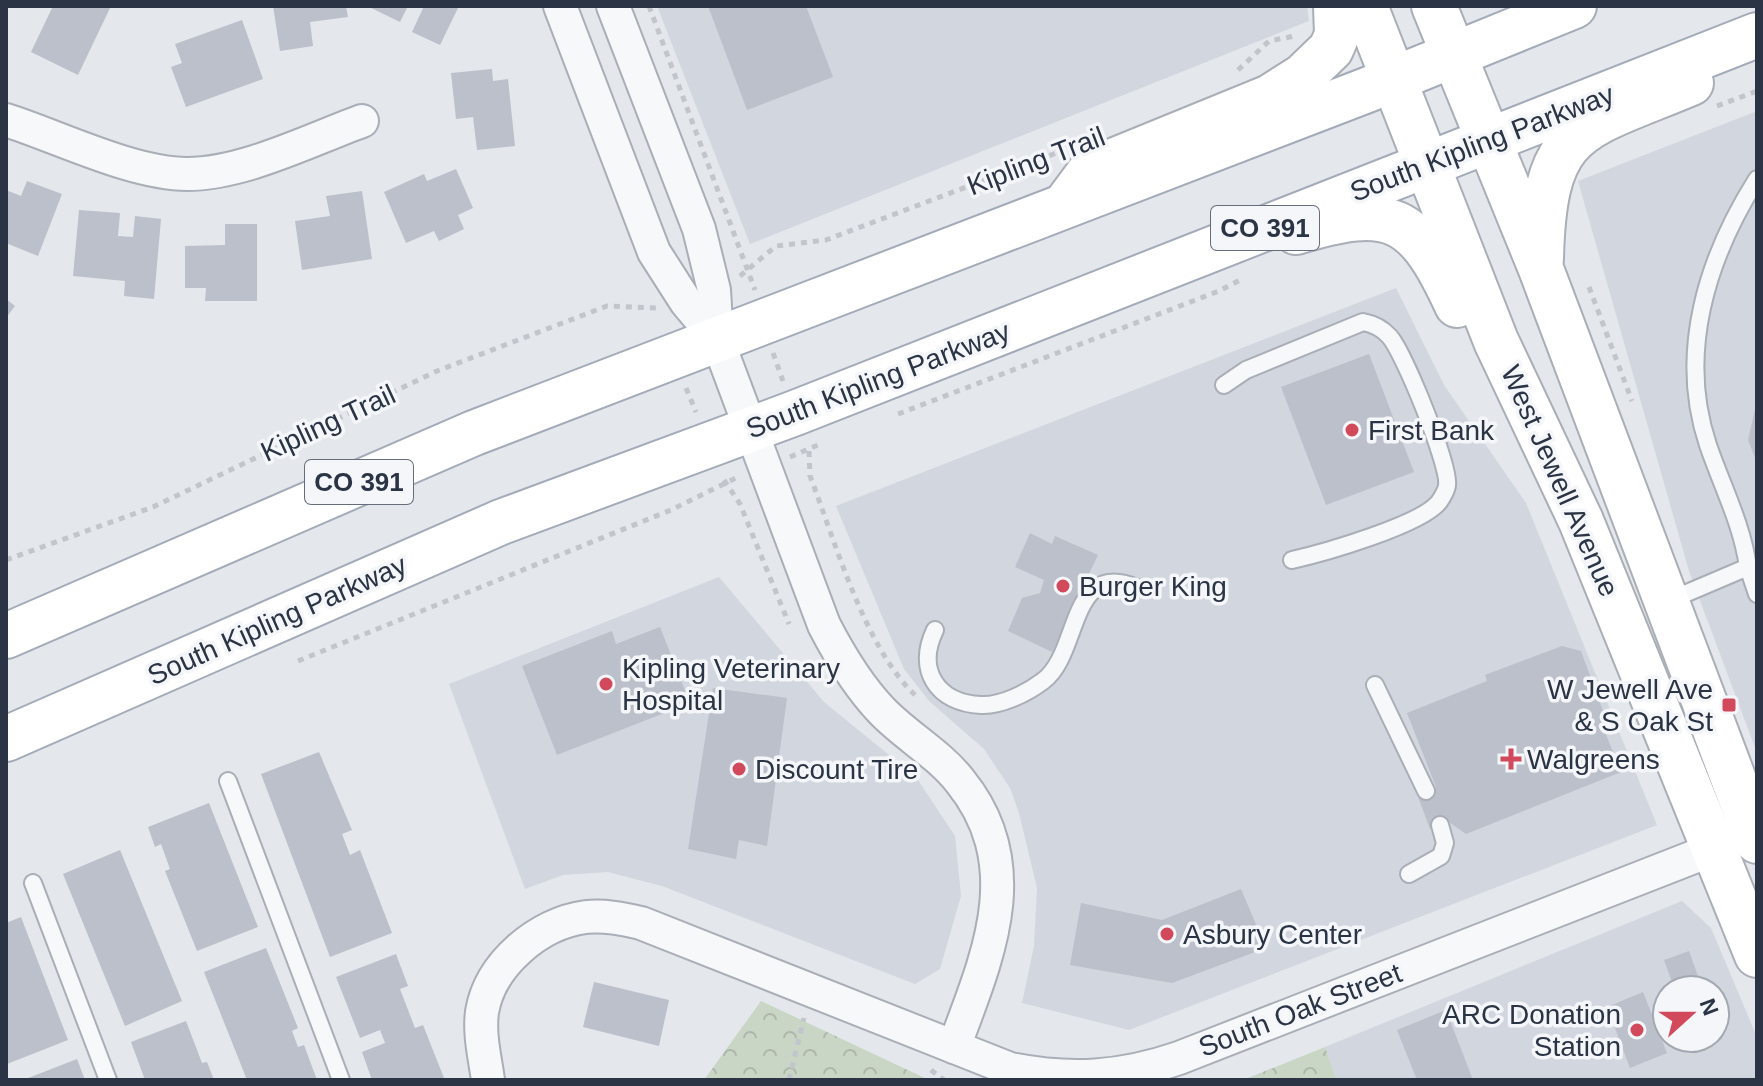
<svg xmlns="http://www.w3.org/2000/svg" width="1763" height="1086" viewBox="0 0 1763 1086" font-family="Arial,sans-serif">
<defs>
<pattern id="park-crowns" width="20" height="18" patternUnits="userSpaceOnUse" patternTransform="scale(2)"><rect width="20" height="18" fill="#c9d6c5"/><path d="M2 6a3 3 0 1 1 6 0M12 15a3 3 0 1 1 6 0" fill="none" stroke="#adb8ab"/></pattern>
</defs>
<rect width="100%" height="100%" fill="#e4e7ec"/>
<g fill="#d2d6de" fill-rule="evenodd">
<path d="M 657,6 L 1307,6 L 1309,21 L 750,244 Z"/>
<path d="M 1757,111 L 1757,753 L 1689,571 L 1578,181 Z"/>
<path d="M 1396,288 L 1444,385 L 1526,503 L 1657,825 L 1129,1030 L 1022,1003 L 1034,946 L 1037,888 L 1019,813 L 1010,788 L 984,749 L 929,701 L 904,669 L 836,506 Z"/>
<path d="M 719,577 L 824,702 L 916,777 L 955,836 L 961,896 L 940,969 L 915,984 L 662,886 L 608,872 L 563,875 L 525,889 L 449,684 Z"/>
<path d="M 1682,901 L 1711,928 L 1757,1037 L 1757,1080 L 1337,1080 L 1325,1047 ZM 1667,990 L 1715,990 L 1715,1038 L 1667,1038 Z"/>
</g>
<g fill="url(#park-crowns)">
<path d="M 761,1001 L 929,1080 L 704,1080 Z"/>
<path d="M 1325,1047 L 1337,1080 L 1243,1080 Z"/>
</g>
<g fill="#bbc0ca">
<path d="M 53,6 L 111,6 L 78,75 L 31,52 Z"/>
<path d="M 273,6 L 346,6 L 348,17 L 310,22 L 313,46 L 280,51 Z"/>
<path d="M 367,6 L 408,6 L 400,22 Z"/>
<path d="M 424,6 L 459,6 L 440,45 L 412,32 Z"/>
<path d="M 708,6 L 806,6 L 833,77 L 747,110 Z"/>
<path d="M 242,20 L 263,79 L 186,107 L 171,67 L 182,63 L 175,44 Z"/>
<path d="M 492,69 L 493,81 L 508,79 L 515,146 L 477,150 L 473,117 L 456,119 L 451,73 Z"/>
<path d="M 456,169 L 473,208 L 458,215 L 464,229 L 439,241 L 434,231 L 406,243 L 384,192 L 424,174 L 427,181 Z"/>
<path d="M 27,181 L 62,194 L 38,256 L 6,243 L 6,190 L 21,196 Z"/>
<path d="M 362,191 L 372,259 L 302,270 L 295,221 L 330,216 L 326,196 Z"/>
<path d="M 79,210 L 120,213 L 118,236 L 133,237 L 135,216 L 161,219 L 154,299 L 124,296 L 125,281 L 73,276 Z"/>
<path d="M 225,224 L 257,224 L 257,301 L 205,301 L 206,288 L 185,288 L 185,246 L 225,245 Z"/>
<path d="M 6,299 L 15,306 L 6,318 Z"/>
<path d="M 1369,354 L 1414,472 L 1326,505 L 1281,387 Z"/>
<path d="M 1756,405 L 1757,405 L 1757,463 L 1748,440 Z"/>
<path d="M 1030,533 L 1052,544 L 1055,536 L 1098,555 L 1052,652 L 1008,631 L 1022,598 L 1040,593 L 1044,580 L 1015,567 Z"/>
<path d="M 660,627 L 690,703 L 557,755 L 522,666 L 612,631 L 616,644 Z"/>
<path d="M 1562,646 L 1581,651 L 1610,730 L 1605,732 L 1621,772 L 1466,834 L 1449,822 L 1430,829 L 1417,794 L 1436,787 L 1407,713 L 1487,681 L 1485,675 Z"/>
<path d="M 713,688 L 787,698 L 767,846 L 739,840 L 736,859 L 688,849 Z"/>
<path d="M 319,752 L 352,830 L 342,834 L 350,855 L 360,850 L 392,933 L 330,957 L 261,774 Z"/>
<path d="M 209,803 L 258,927 L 197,951 L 165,871 L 170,869 L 161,844 L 155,847 L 148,827 Z"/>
<path d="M 120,850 L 182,1001 L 125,1026 L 63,874 Z"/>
<path d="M 1241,889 L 1266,948 L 1172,983 L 1070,965 L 1081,903 L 1162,920 Z"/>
<path d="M 21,917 L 68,1040 L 7,1064 L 6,923 Z"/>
<path d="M 266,948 L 298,1028 L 292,1031 L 298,1047 L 304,1045 L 317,1080 L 247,1080 L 204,972 Z"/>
<path d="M 1689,951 L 1703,990 L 1675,990 L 1664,960 Z"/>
<path d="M 396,954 L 408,986 L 400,989 L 415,1028 L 423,1025 L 444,1078 L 439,1080 L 372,1080 L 362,1052 L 385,1043 L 380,1030 L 360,1038 L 336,977 Z"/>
<path d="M 594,982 L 669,1000 L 659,1046 L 583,1027 Z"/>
<path d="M 1643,992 L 1667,1053 L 1630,1068 L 1607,1007 Z"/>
<path d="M 1446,1010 L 1473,1080 L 1417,1080 L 1397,1030 Z"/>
<path d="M 186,1021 L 202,1063 L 207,1062 L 214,1080 L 145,1080 L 131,1042 Z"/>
<path d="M 1715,1021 L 1722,1039 L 1697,1048 L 1694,1038 L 1715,1038 Z"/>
<path d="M 77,1059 L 85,1080 L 23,1080 Z"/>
</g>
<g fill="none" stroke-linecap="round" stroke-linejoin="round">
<defs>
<g id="service">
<path d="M 1224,385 L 1246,370 L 1363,322 C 1373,324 1382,328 1389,336 C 1403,350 1450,466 1447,485 C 1447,489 1442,498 1439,502 C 1421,525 1323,553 1292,560"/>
<path d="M 1748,567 C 1742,524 1722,486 1708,445 C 1677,353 1707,258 1757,179"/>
<path d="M 1668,601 L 1748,567 L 1757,594"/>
<path d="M 935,630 C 916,669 936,703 981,705 C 1001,706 1027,693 1043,681 C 1081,653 1068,559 1137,588"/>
<path d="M 1375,685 L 1426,791"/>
<path d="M 228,781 L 341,1080"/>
<path d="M 1409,874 L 1441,856 L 1445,843 L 1440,825"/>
<path d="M 33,883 L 108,1080"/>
</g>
<g id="minor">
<path d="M 560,6 L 654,252 L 686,302 L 717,339"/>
<path d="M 613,6 L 699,229 L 714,290 L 717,339 L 824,625 C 840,656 858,686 882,711 C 906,736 939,754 960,781 C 1029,866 987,958 954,1047"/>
<path d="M 6,120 C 59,137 133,174 187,174 C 243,174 310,140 362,121"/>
<path d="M 488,1080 C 485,1058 479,1035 482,1012 C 490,964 539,923 586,917 C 605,915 623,919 641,923 L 1010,1069 C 1070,1081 1121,1078 1179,1058 L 1732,842"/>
</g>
<g id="secondary">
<path d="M 1365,6 L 1496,341 L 1581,521 L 1757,955"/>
<path d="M 1434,6 L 1541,269 L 1757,841"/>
<path d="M 1065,205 L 1091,170 L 1270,97 L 1303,76 L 1331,49 L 1337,35 L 1336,6"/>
<path d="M 1296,232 C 1390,203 1416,215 1457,305"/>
<path d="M 1541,259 C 1544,125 1579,130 1691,83"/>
</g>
<g id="primary">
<path d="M 6,636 L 474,433 L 1367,90 L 1574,6"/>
<path d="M 6,739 L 501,522 L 795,413 L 1757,35"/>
</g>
</defs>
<use href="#service" stroke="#a9aeb7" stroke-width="20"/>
<use href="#minor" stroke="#a9aeb7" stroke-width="36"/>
<use href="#secondary" stroke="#a9aeb7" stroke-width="48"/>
<use href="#primary" stroke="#a3abb8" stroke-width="48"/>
<g stroke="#c2c5cb" stroke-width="5" stroke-dasharray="6 6" stroke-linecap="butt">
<path d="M 649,6 L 755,290"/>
<path d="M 1238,70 L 1269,41 L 1295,36"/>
<path d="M 1717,106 L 1757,91"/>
<path d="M 740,276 L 776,246 L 826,240 L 1059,152"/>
<path d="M 1589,287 L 1632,401"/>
<path d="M 773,353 L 783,381"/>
<path d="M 686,388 L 696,412"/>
<path d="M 898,414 L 1219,291 L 1242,279"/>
<path d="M 809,451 L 810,476 C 835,541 865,648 915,695"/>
<path d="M 790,457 L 818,445"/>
<path d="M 724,480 L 740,504 L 789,624"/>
<path d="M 6,560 L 153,507 L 437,371 L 607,306 L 657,308"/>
<path d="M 298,661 L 671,510 L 740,476"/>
<path d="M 931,1070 L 944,1080"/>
<path d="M 789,1080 L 804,1018"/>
</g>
<use href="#service" stroke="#f7f8fa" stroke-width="16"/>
<use href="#minor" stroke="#f7f8fa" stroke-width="32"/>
<use href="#secondary" stroke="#fff" stroke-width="44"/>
<use href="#primary" stroke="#fff" stroke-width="44"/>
</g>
<g fill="#d1495b" stroke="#f4f6f9" stroke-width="3">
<circle cx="1352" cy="430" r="8"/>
<circle cx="1063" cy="586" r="8"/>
<circle cx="606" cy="684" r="8"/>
<rect x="1721" y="697" width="16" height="16" rx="4"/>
<path d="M1507 747h8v8h8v8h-8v8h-8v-8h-8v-8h8z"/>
<circle cx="739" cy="769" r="8"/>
<circle cx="1167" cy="934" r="8"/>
<circle cx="1637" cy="1030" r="8"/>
</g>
<g text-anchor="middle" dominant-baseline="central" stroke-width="7" stroke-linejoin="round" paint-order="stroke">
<g fill="#f4f6f9" stroke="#676e7b" stroke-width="2">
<rect x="1211" y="206" width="108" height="44" rx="6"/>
<rect x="305" y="460" width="108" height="44" rx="6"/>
</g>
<g font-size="26" font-weight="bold" fill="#2b3445">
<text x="1265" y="228">CO 391</text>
<text x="359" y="482">CO 391</text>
</g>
<g font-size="28" fill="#2b3445" stroke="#f4f6f9">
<text transform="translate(1482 143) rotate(-21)">South Kipling Parkway</text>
<text transform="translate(1036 161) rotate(-21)">Kipling Trail</text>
<text transform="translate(878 380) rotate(-21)">South Kipling Parkway</text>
<text transform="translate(328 423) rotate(-25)">Kipling Trail</text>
<text transform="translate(1560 481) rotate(66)">West Jewell Avenue</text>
<text transform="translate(277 620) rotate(-24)">South Kipling Parkway</text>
<text transform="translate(1300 1010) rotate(-21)">South Oak Street</text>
</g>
<g font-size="28" fill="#2b3445" stroke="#f4f6f9" text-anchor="start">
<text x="1368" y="430">First Bank</text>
<text x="1079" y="586">Burger King</text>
<text x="622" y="668">Kipling Veterinary<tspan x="622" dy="32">Hospital</tspan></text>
<text x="1713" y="689" text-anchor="end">W Jewell Ave<tspan x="1713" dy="32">&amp; S Oak St</tspan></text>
<text x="1527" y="759">Walgreens</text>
<text x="755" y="769">Discount Tire</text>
<text x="1183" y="934">Asbury Center</text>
<text x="1621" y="1014" text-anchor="end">ARC Donation<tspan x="1621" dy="32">Station</tspan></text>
</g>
</g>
<rect width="1763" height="1086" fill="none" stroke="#2b3445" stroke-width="16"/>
<g transform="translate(1691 1014) rotate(69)"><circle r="38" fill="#f4f6f9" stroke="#a4a8b1" stroke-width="2"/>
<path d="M0-6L14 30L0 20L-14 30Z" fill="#d1495b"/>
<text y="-12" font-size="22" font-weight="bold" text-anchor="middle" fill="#2b3445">N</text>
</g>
</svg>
